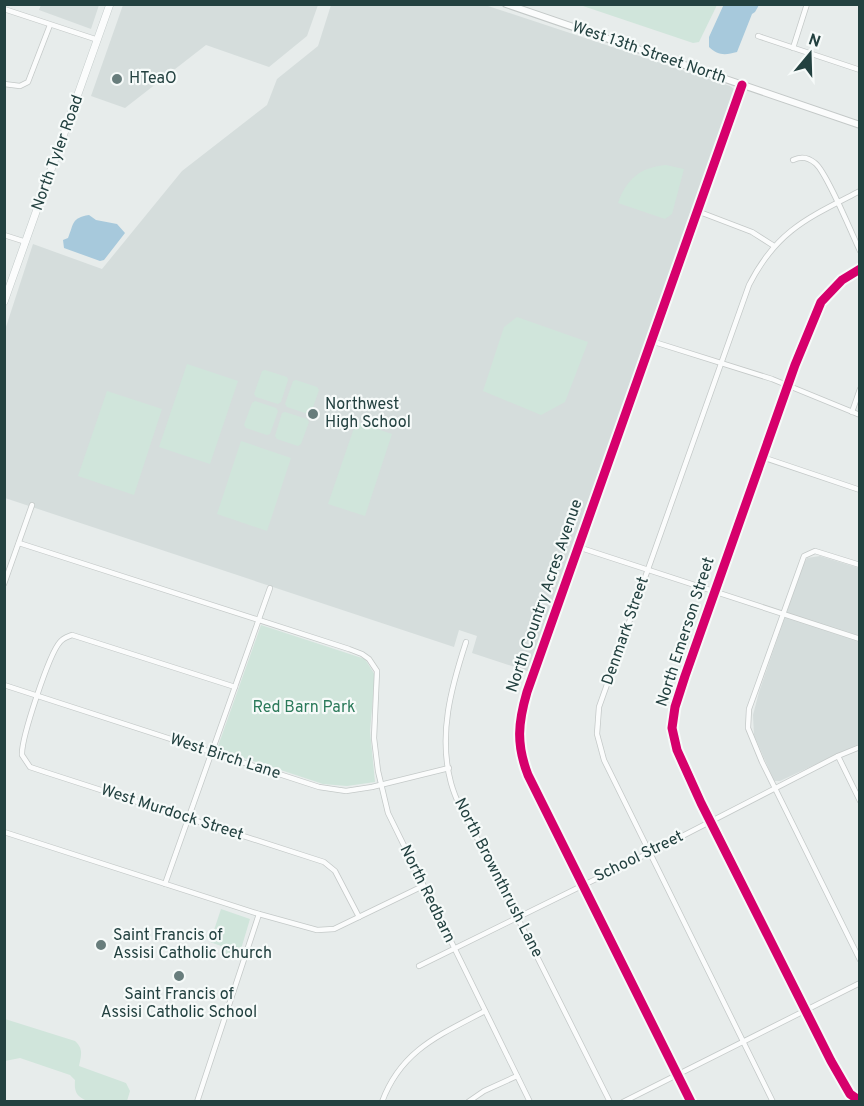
<svg xmlns="http://www.w3.org/2000/svg" width="864" height="1106" viewBox="0 0 864 1106" font-family="Overpass,sans-serif">
<rect width="100%" height="100%" fill="#e7eceb"/>
<g fill="#d5dddc">
<path d="M 41,5 L 41,4 L 99,5 L 91,29 L 39,10 Z"/>
<path d="M 123,5 L 123,4 L 318,5 L 307,36 L 269,67 L 206,45 L 125,108 L 91,96 Z"/>
<path d="M 331,5 L 485,5 L 730,86 L 734,89 L 734,95 L 530,672 L 472,653 L 477,636 L 459,630 L 454,647 L 5,498 L 5,330 L 33,244 L 102,269 L 182,171 L 267,105 L 277,79 L 318,46 Z"/>
<path d="M 820,556 L 859,568 L 859,744 L 780,781 L 774,781 L 754,735 L 753,715 L 759,692 L 803,565 L 807,558 Z"/>
</g>
<g fill="#d0e5db">
<path d="M 580,5 L 717,5 L 699,42 L 693,43 Z"/>
<path d="M 666,165 L 684,169 L 672,214 L 665,219 L 618,203 C 626,179 641,167 666,165 Z"/>
<path d="M 517,317 L 588,342 L 565,402 L 541,415 L 483,391 L 504,327 Z"/>
<path d="M 187,364 L 238,381 L 210,464 L 159,447 Z"/>
<path d="M 265,370 L 287,377 L 288,380 L 281,402 L 278,404 L 256,397 L 254,394 L 262,371 Z"/>
<path d="M 296,380 L 317,387 L 319,390 L 311,413 L 308,414 L 287,407 L 285,404 L 293,381 Z"/>
<path d="M 107,391 L 162,409 L 134,495 L 78,476 Z"/>
<path d="M 255,401 L 276,408 L 278,411 L 270,434 L 267,435 L 246,428 L 244,425 L 252,403 Z"/>
<path d="M 285,412 L 307,419 L 309,422 L 301,444 L 298,446 L 277,439 L 275,436 L 282,413 Z"/>
<path d="M 356,422 L 392,434 L 365,516 L 328,504 Z"/>
<path d="M 241,441 L 291,458 L 267,531 L 217,514 Z"/>
<path d="M 261,625 L 365,659 L 375,675 L 370,731 L 375,782 L 347,786 L 323,784 L 217,749 Z"/>
<path d="M 221,909 L 250,919 L 238,959 L 226,954 L 224,947 L 210,942 Z"/>
<path d="M 5,1019 L 75,1041 C 84,1049 81,1056 79,1066 L 126,1083 L 130,1091 L 127,1101 L 90,1102 C 77,1097 74,1093 75,1080 L 70,1075 L 20,1058 L 5,1061 Z"/>
</g>
<g fill="#a7c9dc">
<path d="M 724,4 L 759,5 L 755,12 L 752,14 L 737,52 C 726,55 718,56 709,47 L 709,37 Z"/>
<path d="M 89,215 L 96,220 L 117,224 L 125,233 L 104,260 L 100,261 L 64,248 L 63,240 L 68,238 C 74,224 71,218 89,215 Z"/>
</g>
<g fill="none" stroke-linecap="round" stroke-linejoin="round">
<defs>
<g id="minor">
<path d="M 4,9 L 98,40"/>
<path d="M 758,36 L 860,70"/>
<path d="M 793,48 L 807,4"/>
<path d="M 4,84 L 20,86 L 28,82 L 50,25"/>
<path d="M 793,160 C 801,156 808,157 815,163 C 826,171 852,234 860,251"/>
<path d="M 697,211 L 752,232 L 774,246"/>
<path d="M 4,235 L 26,242"/>
<path d="M 860,269 L 842,280 L 821,302 L 795,365 L 685,676 L 675,707 L 672,728 L 677,750 L 701,803 L 831,1061 L 850,1094 L 860,1101"/>
<path d="M 651,341 L 772,379 L 860,415"/>
<path d="M 852,412 L 860,389"/>
<path d="M 762,457 L 860,490"/>
<path d="M 19,543 L 349,649 L 362,654 L 369,659 L 377,671 L 374,738 L 378,771 L 388,813 L 530,1102"/>
<path d="M 578,547 L 860,639"/>
<path d="M 860,565 L 815,551 L 804,556 L 749,709 L 748,728 L 762,762 L 860,960"/>
<path d="M 4,584 L 32,505"/>
<path d="M 466,642 C 451,688 438,735 451,783 C 457,805 470,825 481,845 L 610,1102"/>
<path d="M 4,685 L 319,787 L 346,791 L 372,787 L 449,768"/>
<path d="M 235,687 L 72,635 C 67,637 63,638 60,642 C 49,654 21,739 22,755 L 30,767 L 45,772 L 324,862 L 335,871 L 359,917"/>
<path d="M 838,756 L 860,801"/>
<path d="M 4,832 L 259,914 L 317,930 L 334,929 L 423,886"/>
<path d="M 165,884 L 270,588"/>
<path d="M 419,966 L 661,847 L 838,756 L 860,747"/>
<path d="M 197,1102 L 259,914"/>
<path d="M 382,1102 C 401,1050 440,1035 485,1011"/>
<path d="M 468,1102 L 484,1091 L 517,1076"/>
<path d="M 623,1102 L 860,983"/>
<path d="M 691,1102 L 528,775 C 516,744 518,723 527,692 L 742,85"/>
<path d="M 773,1102 L 604,760 L 597,734 L 599,707 L 749,285 C 777,230 808,218 860,191"/>
</g>
<path id="tertiary" d="M 506,4 L 860,125"/>
<path id="secondary" d="M 4,302 L 110,4"/>
</defs>
<use href="#minor" stroke="#c4c9c8" stroke-width="6"/>
<use href="#tertiary" stroke="#c4c9c8" stroke-width="8"/>
<use href="#secondary" stroke="#c2cac9" stroke-width="8"/>
<use href="#minor" stroke="#fbfcfc" stroke-width="4.5"/>
<use href="#tertiary" stroke="#fbfcfc" stroke-width="6"/>
<use href="#secondary" stroke="#fbfcfc" stroke-width="7"/>
<defs>
<g id="cycleway">
<path d="M 860,269 L 842,280 L 821,302 L 795,365 L 685,676 L 675,707 L 672,728 L 677,750 L 701,803 L 831,1061 L 850,1094 L 860,1101"/>
<path d="M 691,1102 L 528,775 C 516,744 518,723 527,692 L 742,85"/>
</g>
</defs>
<use href="#cycleway" stroke="#f6faf9" stroke-width="13"/>
<use href="#cycleway" stroke="#d6006c" stroke-width="9"/>
</g>
<g fill="#687d7c" stroke="#f6faf9" stroke-width="2">
<circle cx="117" cy="79" r="6"/>
<circle cx="313" cy="414" r="6"/>
<circle cx="101" cy="945" r="6"/>
<circle cx="179" cy="976" r="6"/>
</g>
<g text-anchor="middle" dominant-baseline="central" stroke-width="4.5" stroke-linejoin="round" paint-order="stroke">
<g font-size="16" fill="#234140" stroke="#f6faf9">
<text transform="translate(649 53) rotate(19)">West 13th Street North</text>
<text transform="translate(58 153) rotate(-70)">North Tyler Road</text>
<text transform="translate(545 596) rotate(-71)">North Country Acres Avenue</text>
<text transform="translate(626 631) rotate(-71)">Denmark Street</text>
<text transform="translate(686 632) rotate(-72)">North Emerson Street</text>
<text transform="translate(225 757) rotate(18)">West Birch Lane</text>
<text transform="translate(172 813) rotate(18)">West Murdock Street</text>
<text transform="translate(639 857) rotate(-26)">School Street</text>
<text transform="translate(498 878) rotate(63)">North Brownthrush Lane</text>
<text transform="translate(427 894) rotate(64)">North Redbarn</text>
</g>
<g font-size="16" fill="#234140" stroke="#f6faf9" text-anchor="start">
<text x="129" y="79">HTeaO</text>
<text x="325" y="405">Northwest<tspan x="325" dy="18">High School</tspan></text>
<text x="113" y="936">Saint Francis of<tspan x="113" dy="18">Assisi Catholic Church</tspan></text>
<text x="179" y="995" text-anchor="middle">Saint Francis of<tspan x="179" dy="18">Assisi Catholic School</tspan></text>
</g>
<g font-size="16" fill="#2b7a5a" stroke="#f6faf9">
<text x="304" y="708">Red Barn Park</text>
</g>
</g>
<rect width="864" height="1106" fill="none" stroke="#234140" stroke-width="12"/>
<g transform="translate(810 54) rotate(19)" stroke="#f6faf9" stroke-width="4.5" paint-order="stroke">
<path d="M0-4.5L10 22L0 15L-10 22Z" fill="#234140"/>
<text y="-9" font-size="16" font-weight="bold" text-anchor="middle" fill="#234140">N</text>
</g>
</svg>
